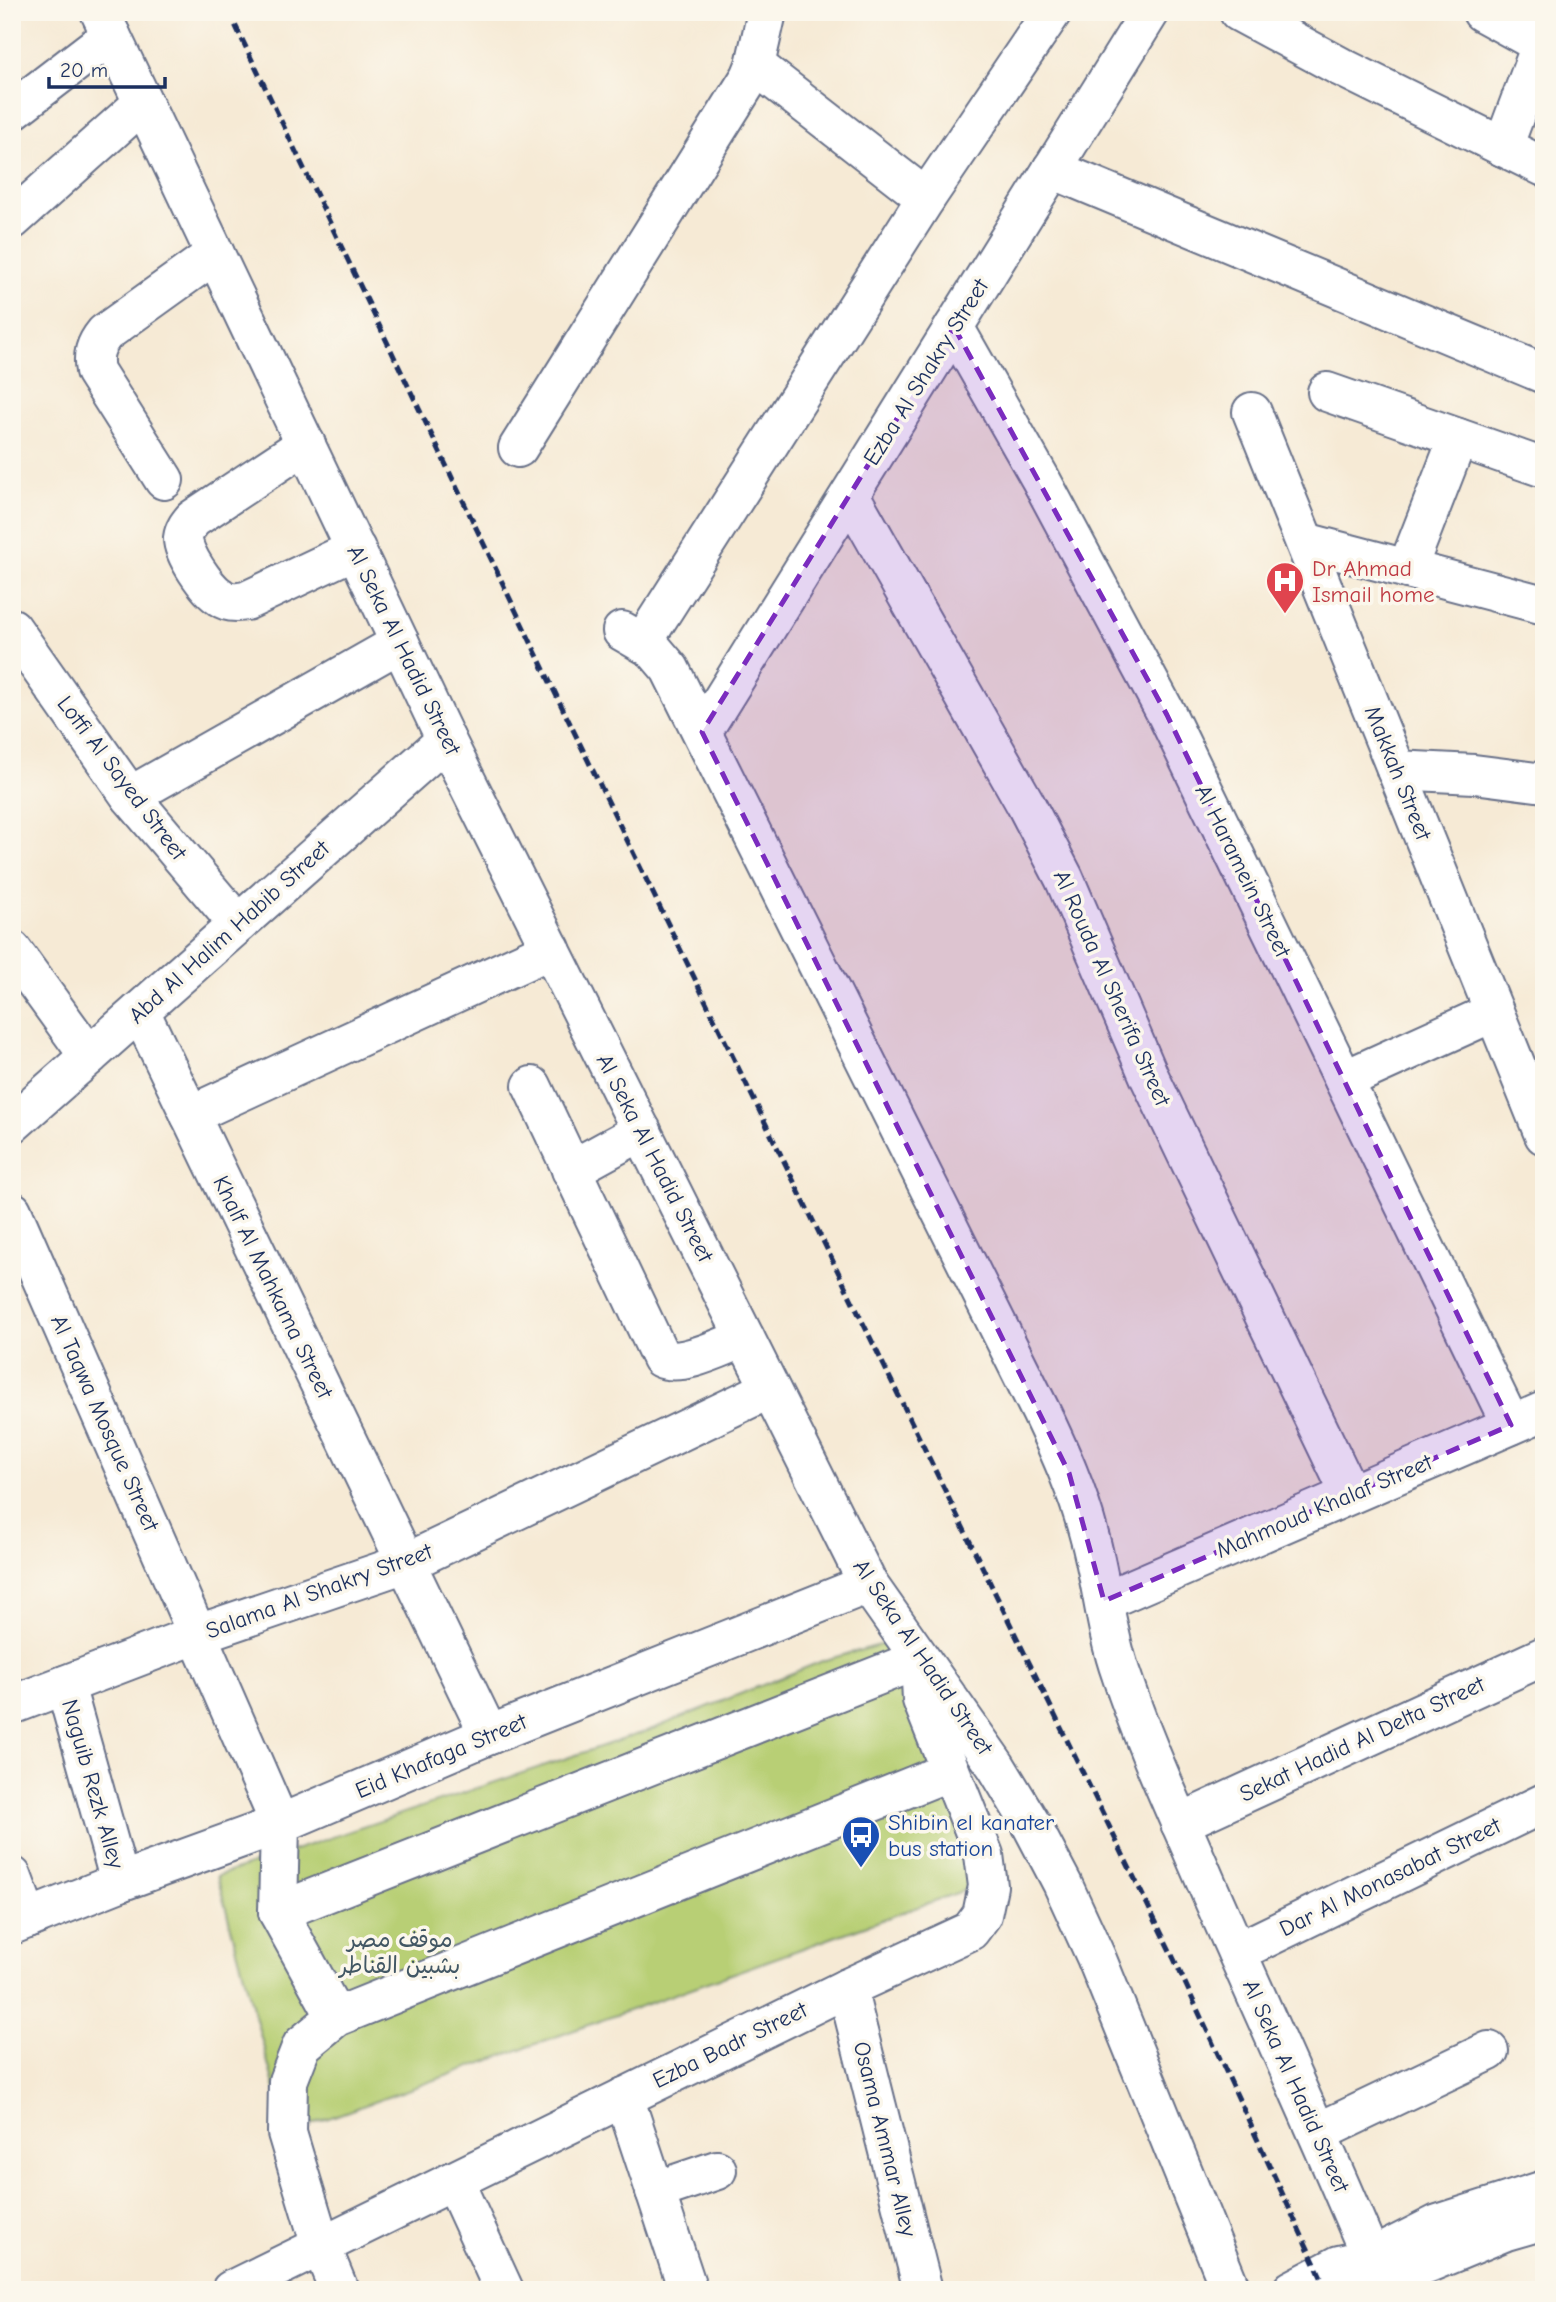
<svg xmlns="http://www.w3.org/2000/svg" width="1556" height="2302" viewBox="0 0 1556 2302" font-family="'Comic Neue','Playpen Sans Arabic',sans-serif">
<rect width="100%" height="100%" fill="#fbf7ec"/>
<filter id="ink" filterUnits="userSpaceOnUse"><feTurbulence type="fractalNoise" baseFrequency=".0143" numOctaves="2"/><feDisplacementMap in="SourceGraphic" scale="14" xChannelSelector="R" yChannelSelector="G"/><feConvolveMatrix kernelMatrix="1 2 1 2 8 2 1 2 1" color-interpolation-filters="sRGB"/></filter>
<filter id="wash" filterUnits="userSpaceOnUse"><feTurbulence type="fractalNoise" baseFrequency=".00686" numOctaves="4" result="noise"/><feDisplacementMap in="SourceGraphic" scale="28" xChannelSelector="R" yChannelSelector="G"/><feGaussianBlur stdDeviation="1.57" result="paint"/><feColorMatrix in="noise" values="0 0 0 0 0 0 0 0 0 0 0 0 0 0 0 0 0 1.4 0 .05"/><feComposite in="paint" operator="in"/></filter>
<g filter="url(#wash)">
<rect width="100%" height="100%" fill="#f6ead5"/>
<path fill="#b8cf74" stroke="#6a7f69" stroke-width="2" d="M 906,1638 L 1007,1875 L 287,2133 L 217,1876 L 650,1730 L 825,1660 Z"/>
</g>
<g filter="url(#ink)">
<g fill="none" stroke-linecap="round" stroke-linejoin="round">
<defs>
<g id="minor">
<path d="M 100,12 L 446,740 L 868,1584 L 996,1766 L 1031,1824 L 1062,1883 L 1096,1957 L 1231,2290"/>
<path d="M 1239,12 L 1341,67 L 1544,167"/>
<path d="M 1482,12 L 1544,46"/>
<path d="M 755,65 L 926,198"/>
<path d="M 12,111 L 111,35"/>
<path d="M 1503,147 L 1544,37"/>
<path d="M 1052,169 L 1544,374"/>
<path d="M 12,220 L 143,103"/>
<path d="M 954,327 L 1040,478 L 1167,715 L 1511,1425"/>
<path d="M 1327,392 L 1544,468"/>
<path d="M 1252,412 L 1544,1135"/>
<path d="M 306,444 L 193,519 C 188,525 184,530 183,538 C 182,553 207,589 220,597 C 228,603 236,603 246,601 L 356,549"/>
<path d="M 518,448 L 750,77 L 755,65 L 767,12"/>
<path d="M 164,480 L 95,371 C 92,355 95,345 105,333 L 215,254"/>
<path d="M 850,495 L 1025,803 L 1064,878 L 1149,1076 L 1350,1494"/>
<path d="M 1305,542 L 1544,605"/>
<path d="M 1407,569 L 1458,438"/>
<path d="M 12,628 L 130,796 L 238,924"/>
<path d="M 622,631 L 653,649 L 670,669 L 1041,1412 C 1060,1452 1078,1492 1089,1535 C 1102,1581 1105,1629 1121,1674 C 1144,1744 1176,1812 1205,1880 C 1260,2006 1318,2131 1371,2258"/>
<path d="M 643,642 L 926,198 L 1052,12"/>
<path d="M 702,732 L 1150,12"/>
<path d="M 1396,770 L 1474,774 L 1544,783"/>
<path d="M 130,796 L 400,643"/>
<path d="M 12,950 L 89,1056"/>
<path d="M 140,1011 L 489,1735"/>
<path d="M 1344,1080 L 1494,1012"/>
<path d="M 532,1086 L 661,1358 C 682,1368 723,1346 745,1338"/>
<path d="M 190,1115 L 551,949"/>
<path d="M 12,1124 L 446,740"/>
<path d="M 571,1170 L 642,1131"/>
<path d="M 12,1211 L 280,1824 L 278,1912 L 336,2017"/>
<path d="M 1104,1601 L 1544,1411"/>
<path d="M 65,1685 L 120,1882"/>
<path d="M 12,1705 L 198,1634 L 406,1563 L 770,1389"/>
<path d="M 1180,1823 L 1544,1656"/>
<path d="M 12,1876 L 28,1919"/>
<path d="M 12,1925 L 120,1882 L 280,1824 L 489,1735 L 868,1584"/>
<path d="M 1237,1952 L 1544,1803"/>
<path d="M 847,1988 L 923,2290"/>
<path d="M 624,2097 L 688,2290"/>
<path d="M 1319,2132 L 1489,2051"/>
<path d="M 454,2181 L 504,2290"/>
<path d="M 655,2191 L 717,2170"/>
<path d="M 231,2290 L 847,1988 L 970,1931 L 982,1915 L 988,1886 L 984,1855 L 922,1700 L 920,1659 L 278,1912"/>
<path d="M 339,2290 L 321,2246 L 287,2133 L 288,2081 L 302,2045 L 336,2017 L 950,1771"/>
<path d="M 1292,2290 L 1339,2265 L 1371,2258 L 1438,2224 L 1544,2190"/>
<path d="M 1363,2290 L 1506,2231 L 1544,2220"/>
</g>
</defs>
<use href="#minor" stroke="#687088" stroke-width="42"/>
<use href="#minor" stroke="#fff" stroke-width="38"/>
<path stroke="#1b2f5e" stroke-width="5" stroke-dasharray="10 5" stroke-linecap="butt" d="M 229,12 L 560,703 L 1174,1959 L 1327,2290"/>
</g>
</g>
<path fill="#7b2cbf" fill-opacity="0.2" stroke="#7b2cbf" stroke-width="5" stroke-dasharray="14 9" stroke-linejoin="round" d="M 954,327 L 1167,715 L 1511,1425 L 1104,1601 L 1069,1473 L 702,732 Z"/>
<defs>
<symbol id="hospital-pin" viewBox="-11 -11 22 30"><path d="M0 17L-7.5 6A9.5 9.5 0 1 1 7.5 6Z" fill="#e0444e" stroke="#fbf7ec"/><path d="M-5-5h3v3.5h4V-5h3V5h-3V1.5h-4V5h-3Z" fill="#fff"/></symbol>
<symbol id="bus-pin" viewBox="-11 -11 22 30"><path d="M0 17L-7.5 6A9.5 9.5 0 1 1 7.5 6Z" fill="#1a4fb4" stroke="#fbf7ec"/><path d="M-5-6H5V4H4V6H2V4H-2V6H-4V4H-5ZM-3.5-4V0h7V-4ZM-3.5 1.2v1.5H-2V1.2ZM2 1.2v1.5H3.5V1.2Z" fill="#fff"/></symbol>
</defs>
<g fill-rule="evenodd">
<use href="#hospital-pin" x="1263" y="559" width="44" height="60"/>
<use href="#bus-pin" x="839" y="1813" width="44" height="60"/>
</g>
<g text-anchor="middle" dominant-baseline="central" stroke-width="7" stroke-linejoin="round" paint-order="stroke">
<g font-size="23" fill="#1b2f5e" stroke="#fbf7ec">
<text transform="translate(926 372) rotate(-58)">Ezba Al Shakry Street</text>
<text transform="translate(404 650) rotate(64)">Al Seka Al Hadid Street</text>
<text transform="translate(1398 773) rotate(68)">Makkah Street</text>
<text transform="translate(122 778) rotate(53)">Lotfi Al Sayed Street</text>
<text transform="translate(1243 871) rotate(64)">Al Haramein Street</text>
<text transform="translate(229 932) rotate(-42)">Abd Al Halim Habib Street</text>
<text transform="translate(1112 988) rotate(66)">Al Rouda Al Sherifa Street</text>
<text transform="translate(655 1158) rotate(63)">Al Seka Al Hadid Street</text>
<text transform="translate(273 1287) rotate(64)">Khalf Al Mahkama Street</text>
<text transform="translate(105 1423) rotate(66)">Al Taqwa Mosque Street</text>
<text transform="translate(1324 1506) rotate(-23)">Mahmoud Khalaf Street</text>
<text transform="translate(319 1591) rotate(-20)">Salama Al Shakry Street</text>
<text transform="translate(923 1657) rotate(56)">Al Seka Al Hadid Street</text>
<text transform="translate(1362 1739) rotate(-25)">Sekat Hadid Al Delta Street</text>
<text transform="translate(441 1756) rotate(-23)">Eid Khafaga Street</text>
<text transform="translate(93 1784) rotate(74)">Naguib Rezk Alley</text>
<text transform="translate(1390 1877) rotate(-26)">Dar Al Monasabat Street</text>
<text transform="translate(730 2045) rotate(-26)">Ezba Badr Street</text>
<text transform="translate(1296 2086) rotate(66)">Al Seka Al Hadid Street</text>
<text transform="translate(885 2139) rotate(76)">Osama Ammar Alley</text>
</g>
<g font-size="23" fill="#be3a42" stroke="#fbf7ec" text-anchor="start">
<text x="1312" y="568">Dr Ahmad<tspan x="1312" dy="26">Ismail home</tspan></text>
</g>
<g font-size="23" fill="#164399" stroke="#fbf7ec" text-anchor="start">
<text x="888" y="1822">Shibin el kanater<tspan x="888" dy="26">bus station</tspan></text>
</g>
<g font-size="23" fill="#425764" stroke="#fbf7ec">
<text x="400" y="1939">موقف مصر<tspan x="400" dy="26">بشبين القناطر</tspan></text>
</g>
</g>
<rect width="1556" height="2302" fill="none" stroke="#fbf7ec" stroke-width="42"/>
<path d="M49 77v10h116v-10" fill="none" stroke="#1b2f5e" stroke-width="3.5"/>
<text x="60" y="77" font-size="21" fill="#1b2f5e" stroke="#fbf7ec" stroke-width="5" paint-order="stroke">20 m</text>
</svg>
